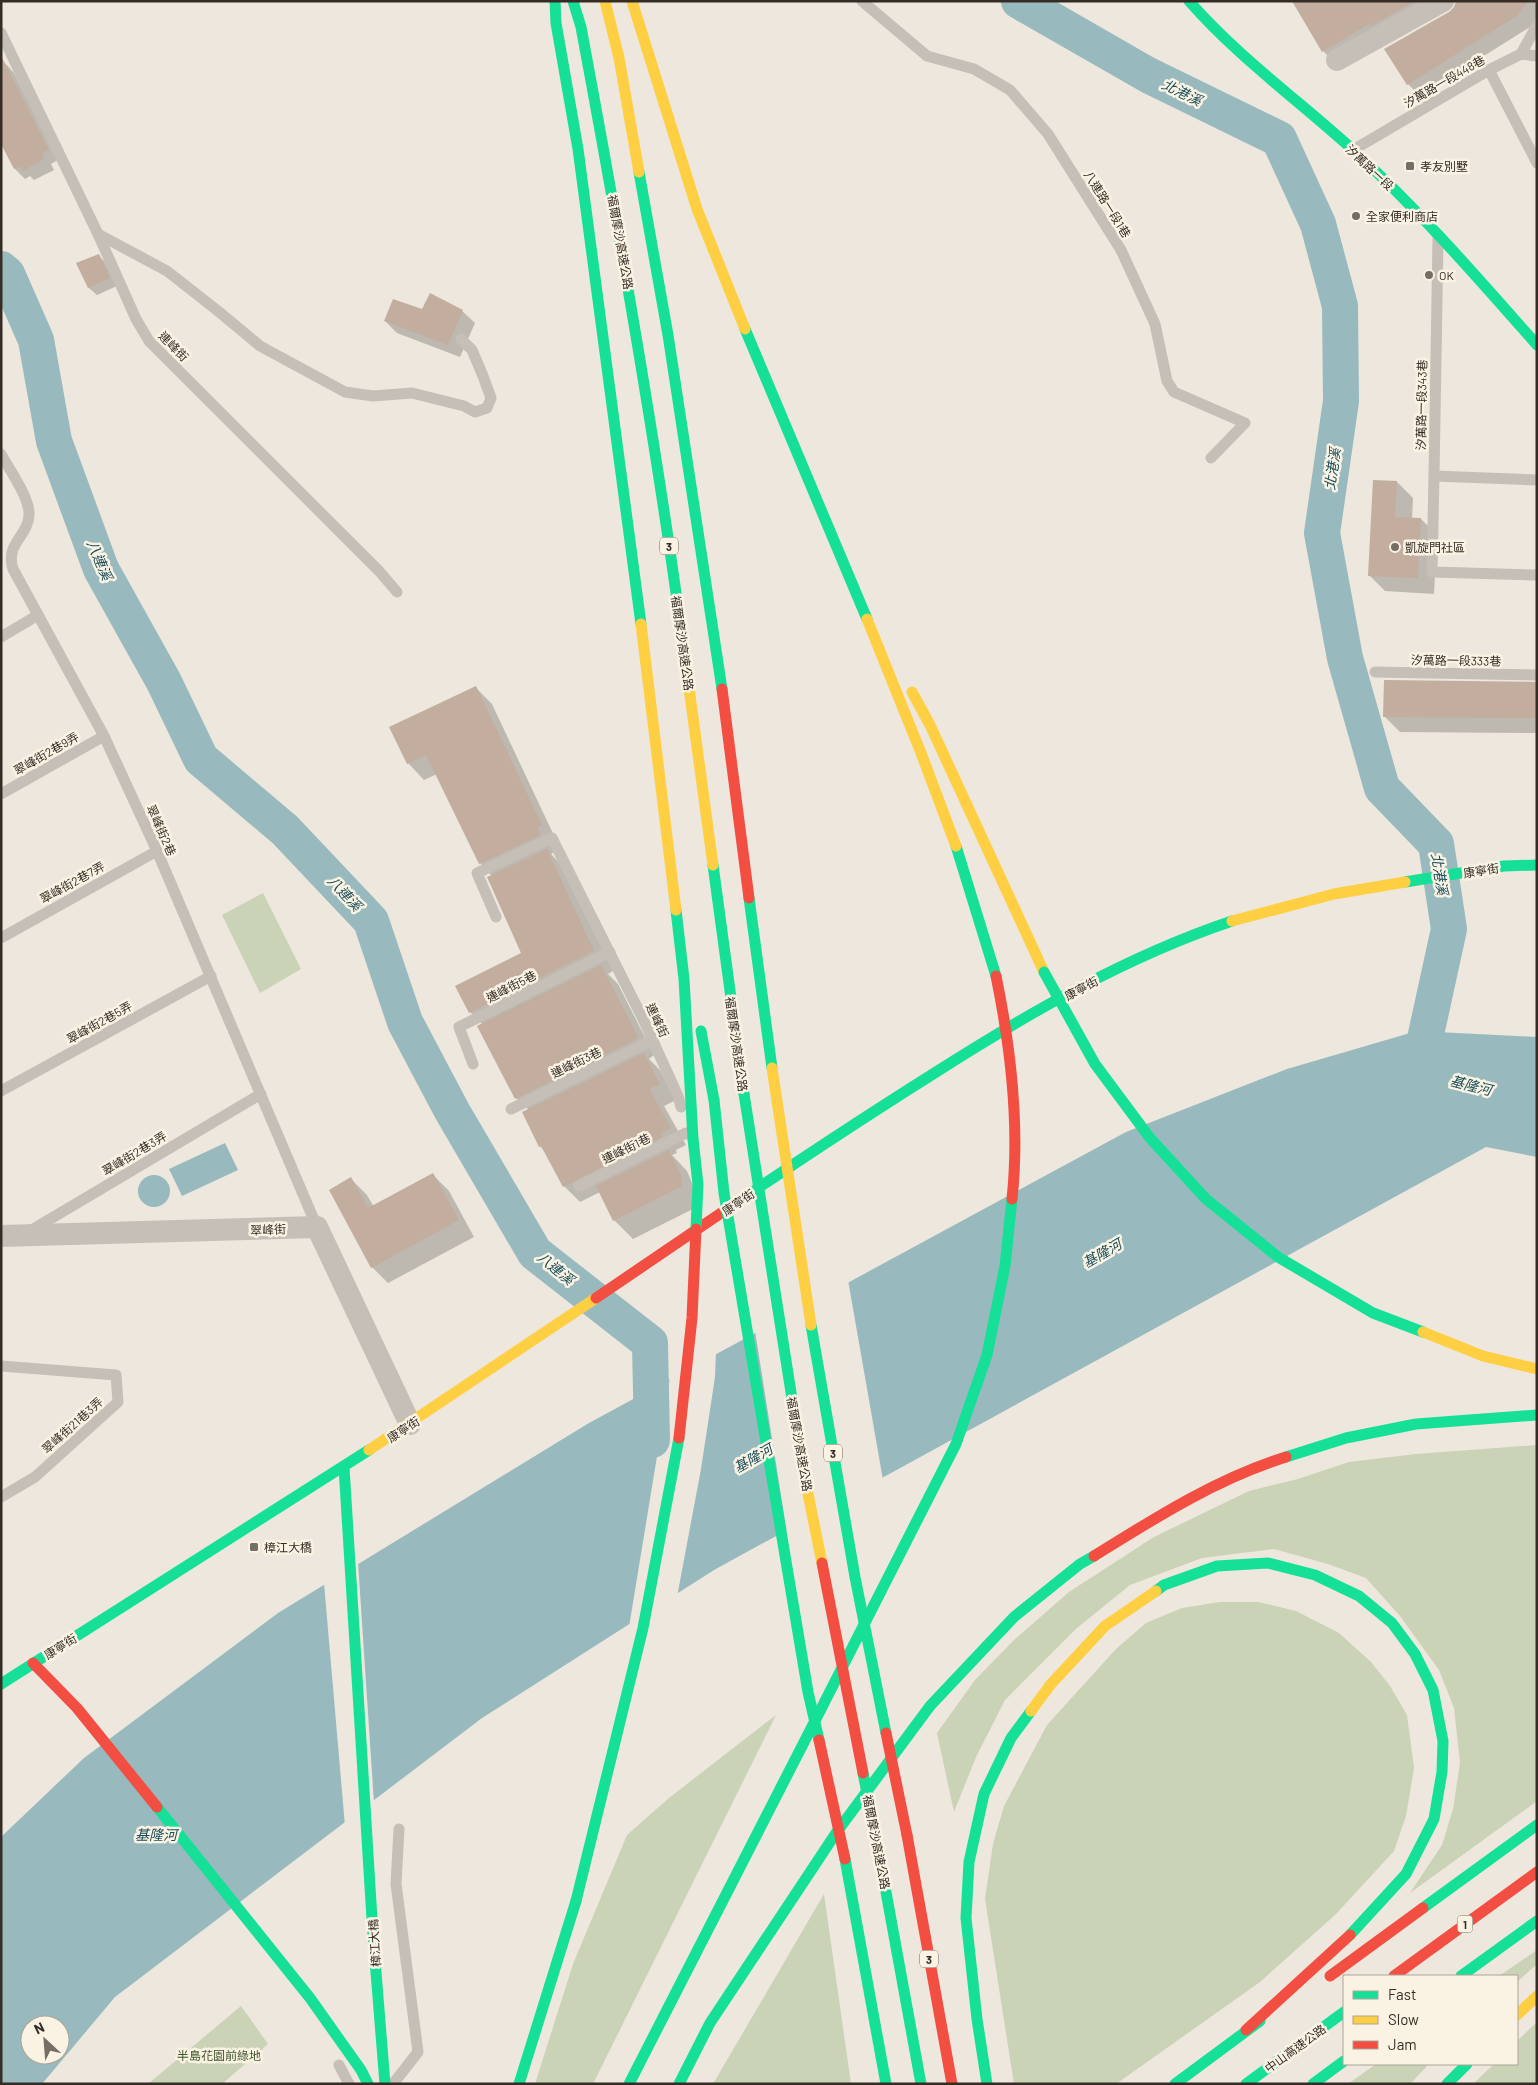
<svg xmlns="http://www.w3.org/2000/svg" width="1538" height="2085" viewBox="0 0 1538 2085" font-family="Barlow,'Noto Sans TC',sans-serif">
<rect width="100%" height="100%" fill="#ede7dd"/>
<g fill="#cad3b6">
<path d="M 263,893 L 301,969 L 260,993 L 222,915 Z"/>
<path d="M 1537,1445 L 1537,1801 L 1410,1893 L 1442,1845 L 1453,1809 L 1460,1763 L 1454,1708 L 1439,1670 L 1400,1616 L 1366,1578 L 1328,1564 L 1274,1549 L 1202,1558 L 1130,1585 L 1077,1628 L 1005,1700 L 976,1757 L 954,1812 L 937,1733 L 975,1680 L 1015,1639 L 1069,1592 L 1154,1537 L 1249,1491 L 1298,1479 L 1349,1462 L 1416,1454 Z"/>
<path d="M 1220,1602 L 1258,1602 L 1296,1611 L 1339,1633 L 1371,1662 L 1390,1686 L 1407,1715 L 1414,1768 L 1406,1816 L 1394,1851 L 1336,1914 L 1260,1982 L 1116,2084 L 1014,2084 L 985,1899 L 993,1844 L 1004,1806 L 1047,1725 L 1116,1649 L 1146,1623 L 1182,1608 Z"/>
<path d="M 776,1715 L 593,2084 L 535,2084 L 573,1964 L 627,1835 L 669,1798 Z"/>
<path d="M 824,1894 L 851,2084 L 713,2084 Z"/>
<path d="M 1537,1950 L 1537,1964 L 1517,1982 L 1517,1976 L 1499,1976 Z"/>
<path d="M 241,2006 L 268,2044 L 222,2084 L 148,2084 Z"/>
<path d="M 1537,2022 L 1537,2084 L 1473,2084 L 1494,2064 L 1517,2064 L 1517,2041 Z"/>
<path d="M 1376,2064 L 1429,2064 L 1410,2084 L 1348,2084 Z"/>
</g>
<g fill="#98babe" fill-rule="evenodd">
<path d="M 1417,1031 L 1537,1037 L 1537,1157 L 1486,1147 L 714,1570 L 482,1718 L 115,1997 L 42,2084 L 1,2084 L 1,1837 L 84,1758 L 278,1613 L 589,1423 L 1126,1132 L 1287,1069 ZM 30,2025 L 60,2025 L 60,2055 L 30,2055 Z"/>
<path d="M 225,1143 L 238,1170 L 182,1196 L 169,1169 Z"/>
<circle cx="154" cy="1191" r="16"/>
</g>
<g fill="#ede7dd">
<path d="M 848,1280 L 883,1480 L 787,1533 L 755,1331 Z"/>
<path d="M 716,1351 L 715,1377 L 701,1469 L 677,1597 L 629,1627 L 670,1377 Z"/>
<path d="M 358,1562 L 374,1803 L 345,1826 L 324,1583 Z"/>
</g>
<g fill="#0003">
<path d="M 1294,1 L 1449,1 L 1335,63 L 1323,51 Z"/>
<path d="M 1457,1 L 1537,1 L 1537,17 L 1530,27 L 1420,96 L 1408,84 L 1455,9 Z"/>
<path d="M 4,62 L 14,73 L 58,160 L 51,164 L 54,170 L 34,180 L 30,176 L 25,179 L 15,169 Z"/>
<path d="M 98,255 L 106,263 L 117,286 L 97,295 L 89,288 L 78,264 Z"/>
<path d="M 462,311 L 475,323 L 460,357 L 397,333 L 385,321 Z"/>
<path d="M 1397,482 L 1413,498 L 1412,519 L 1421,519 L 1437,535 L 1434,594 L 1385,591 L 1369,575 Z"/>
<path d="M 1537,683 L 1537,733 L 1400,732 L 1384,716 Z"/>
<path d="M 475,687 L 492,704 L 557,842 L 556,851 L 551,854 L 566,870 L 613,971 L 608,974 L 618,984 L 654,1055 L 649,1059 L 660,1070 L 676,1100 L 664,1106 L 686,1145 L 676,1150 L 677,1153 L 672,1155 L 687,1171 L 701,1205 L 633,1239 L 614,1220 L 600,1192 L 580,1202 L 564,1186 L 545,1151 L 540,1146 L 529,1110 L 516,1098 L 483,1025 L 470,1012 L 522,954 L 492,876 L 480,863 L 437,774 L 424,780 L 408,763 Z"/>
<path d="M 433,1175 L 449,1191 L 474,1237 L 388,1283 L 372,1267 L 351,1179 L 367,1195 L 374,1207 Z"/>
</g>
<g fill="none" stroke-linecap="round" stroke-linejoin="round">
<g stroke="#98babe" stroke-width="36">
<path d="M 1019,1 L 1148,75 L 1279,139 L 1318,224 L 1340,306 L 1341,401 L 1322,533 L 1345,658 L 1382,788 L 1436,844 L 1449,929 L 1418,1071"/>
<path d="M 1,269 L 7,274 L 36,340 L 54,441 L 101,569 L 164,682 L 201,759 L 285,830 L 371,921 L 405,1022 L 452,1111 L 535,1253 L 650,1343 L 652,1440"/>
</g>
</g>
<g fill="#c2ad9e">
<path d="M 1292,1 L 1416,1 L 1370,26 L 1369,24 L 1322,52 Z"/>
<path d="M 1456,1 L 1528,1 L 1518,15 L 1407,85 L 1384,49 L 1449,12 L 1454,7 Z"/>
<path d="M 1,56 L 49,150 L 41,154 L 44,159 L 23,171 L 20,166 L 14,169 L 1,144 Z"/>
<path d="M 99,254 L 110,278 L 88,288 L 76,263 Z"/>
<path d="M 430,293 L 463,310 L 448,345 L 384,321 L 393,299 L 422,309 Z"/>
<path d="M 1373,480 L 1397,481 L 1395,517 L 1421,518 L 1418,578 L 1368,576 Z"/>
<path d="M 1384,680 L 1537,682 L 1537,718 L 1383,717 Z"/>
<path d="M 476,686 L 542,825 L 537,828 L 541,835 L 479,864 L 426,755 L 407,764 L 389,727 Z"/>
<path d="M 547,849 L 594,951 L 469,1013 L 455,986 L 521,953 L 487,877 Z"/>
<path d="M 601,965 L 638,1037 L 637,1039 L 515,1099 L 477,1026 Z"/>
<path d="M 644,1053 L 660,1084 L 649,1089 L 671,1128 L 660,1134 L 662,1137 L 563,1187 L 541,1146 L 539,1147 L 522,1112 Z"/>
<path d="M 669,1150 L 681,1175 L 682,1186 L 613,1221 L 596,1186 Z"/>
<path d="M 433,1173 L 459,1220 L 371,1268 L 329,1190 L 351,1177 L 368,1208 Z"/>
</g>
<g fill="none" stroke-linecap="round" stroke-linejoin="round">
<g stroke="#c5bfb7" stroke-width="11">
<path d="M 862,1 L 927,56 L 974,69 L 1010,90 L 1048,134 L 1121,250 L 1155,324 L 1167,381 L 1174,392 L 1245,423 L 1211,458"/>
<path d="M 1,33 L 98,234 L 136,319 L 149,341 L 379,571 L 397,592"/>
<path d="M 1521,54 L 1537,56"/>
<path d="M 1489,70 L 1537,163"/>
<path d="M 1353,150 L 1489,70 L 1521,54 L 1537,25"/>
<path d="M 98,234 L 167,271 L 218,311 L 260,346 L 345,392 L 373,396 L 412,393 L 464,406 L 475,412 L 487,408 L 491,398 L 483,376 L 472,350 L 461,339"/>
<path d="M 1438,239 L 1434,476 L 1537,480"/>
<path d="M 1,454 C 9,469 30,498 29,515 C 28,537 5,543 13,569 L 104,736 L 157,851 L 317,1227"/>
<path d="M 1434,476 L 1432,572 L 1537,575"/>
<path d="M 1,637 L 38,615"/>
<path d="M 1375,672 L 1537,675"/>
<path d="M 1,794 L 104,736"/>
<path d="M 496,917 L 477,873 L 552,838 L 644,1021 L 678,1096 L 681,1107"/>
<path d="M 1,938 L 157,851"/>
<path d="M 473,1064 L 459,1027 L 610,952"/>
<path d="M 1,1091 L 211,976"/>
<path d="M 511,1109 L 653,1040"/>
<path d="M 579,1186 L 686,1133"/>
<path d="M 30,1231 L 261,1094"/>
<path d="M 1,1366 L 116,1375 L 118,1402 L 35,1477 L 1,1497"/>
<path d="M 339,2065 L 349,2084"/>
<path d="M 393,2084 L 418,2052 L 396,1884 L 399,1829"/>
</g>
<g stroke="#c5bfb7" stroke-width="22">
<path d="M 1337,60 L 1443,1"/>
<path d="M 1,1236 L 317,1227 L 410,1424"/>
</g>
<g stroke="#16e098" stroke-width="11">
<path d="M 555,1 L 556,23 L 578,149 L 641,624"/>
<path d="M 573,1 L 581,27 C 617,220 651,413 678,607"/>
<path d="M 1189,1 C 1237,56 1298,100 1352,149 C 1419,210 1477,277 1537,345"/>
<path d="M 639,172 L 668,335 L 722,689"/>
<path d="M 745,329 L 867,619"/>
<path d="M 956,846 L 996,976"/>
<path d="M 713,865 L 744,1094"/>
<path d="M 1405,882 L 1504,866 L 1537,865"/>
<path d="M 749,898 L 772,1068"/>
<path d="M 676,910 L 684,979 L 693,1139"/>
<path d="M 701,1031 L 714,1100"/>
<path d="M 727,1209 C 795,1163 863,1118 933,1074 C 1027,1014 1125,957 1232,921"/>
<path d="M 1286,1457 L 1346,1438 L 1416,1424 L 1537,1415"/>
<path d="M 344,1467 L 373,1935 L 385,2084"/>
<path d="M 1156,1591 L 1164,1585 L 1217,1566 L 1268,1563 L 1315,1575 L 1359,1596 L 1392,1623 L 1415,1654 L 1433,1690 L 1443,1741 L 1442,1772 L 1434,1819 L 1406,1874 L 1350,1935"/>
<path d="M 1,1684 L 369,1450"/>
<path d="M 157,1807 L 310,1998 L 361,2070 L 368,2084"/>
<path d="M 878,1848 L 921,2084"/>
<path d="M 845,1859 L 886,2084"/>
<path d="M 1423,1908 L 1537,1825"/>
<path d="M 1461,1976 L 1537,1921"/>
<path d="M 519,2084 L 576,1901"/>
<path d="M 629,2084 L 821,1709"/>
<path d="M 679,2084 L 710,2023 L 836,1833 L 930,1706 L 1014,1617 L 1080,1564 L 1094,1556"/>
<path d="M 987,2084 L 977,2019 L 966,1918 L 969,1862 L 984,1794 L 1011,1738 L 1031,1711"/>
<path d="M 1175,2084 L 1260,2021"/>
<path d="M 1246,2084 L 1344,2012"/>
<path d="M 1313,2084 L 1344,2061"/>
<path d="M 1447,2084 L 1467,2064"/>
</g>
<g stroke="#ffcf43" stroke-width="11">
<path d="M 605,1 L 619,58 L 639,172"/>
<path d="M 632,1 L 697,209 L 745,329"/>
<path d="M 678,607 L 713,865"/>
<path d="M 867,619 L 921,753 L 956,846"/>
<path d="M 641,624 L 676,910"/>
<path d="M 912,692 L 930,725 L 1044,972"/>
<path d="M 1232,921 L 1334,894 L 1405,882"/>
<path d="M 369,1450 L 596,1298"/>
<path d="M 1031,1711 L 1051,1684 L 1105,1626 L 1156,1591"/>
<path d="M 1517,2015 L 1537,1996"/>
</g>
<g stroke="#f24e42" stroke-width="11">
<path d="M 722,689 L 749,898"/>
<path d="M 596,1298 L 727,1209"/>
<path d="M 1094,1556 C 1155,1518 1216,1479 1286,1457"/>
<path d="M 33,1663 L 77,1708 L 157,1807"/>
<path d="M 907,1835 L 952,2084"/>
<path d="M 1330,1976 L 1423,1908"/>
<path d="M 1394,1976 L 1537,1872"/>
<path d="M 1246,2030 L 1350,1935"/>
</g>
<g stroke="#16e098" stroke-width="11">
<path d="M 1044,972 L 1095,1064 L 1150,1138 L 1206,1199 L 1278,1257 L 1373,1313 L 1423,1332"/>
<path d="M 744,1094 L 793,1405"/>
<path d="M 714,1100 L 724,1193 L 808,1692 L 819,1740"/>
<path d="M 693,1139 L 698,1184 L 696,1229"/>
<path d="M 811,1325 L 855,1577 L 886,1733"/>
<path d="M 821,1709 L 956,1444 L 987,1355 L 1005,1266 L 1012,1199"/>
<path d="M 863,1773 L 878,1848"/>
<path d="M 576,1901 L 643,1628 L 679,1438"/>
</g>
<g stroke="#ffcf43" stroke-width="11">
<path d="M 772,1068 L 811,1325"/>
<path d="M 1423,1332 L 1483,1356 L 1537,1369"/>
<path d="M 793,1405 L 803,1469 L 822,1563"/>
</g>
<g stroke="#f24e42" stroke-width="11">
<path d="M 996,976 C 1011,1049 1020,1125 1012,1199"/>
<path d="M 679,1438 L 692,1318 L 696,1229"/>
<path d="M 822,1563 L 863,1773"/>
<path d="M 886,1733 L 907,1835"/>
<path d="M 819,1740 L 845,1859"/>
</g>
</g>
<g fill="#756e65" stroke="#faf3e4" stroke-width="2">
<rect x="1405" y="161" width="10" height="10" rx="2.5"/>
<circle cx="1356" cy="216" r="5"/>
<circle cx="1429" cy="275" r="5"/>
<circle cx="1395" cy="547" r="5"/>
<rect x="249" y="1542" width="10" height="10" rx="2.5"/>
</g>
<g text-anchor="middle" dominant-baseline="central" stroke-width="5" stroke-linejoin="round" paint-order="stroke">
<g fill="#faf3e4" stroke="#70685e" stroke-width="1">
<rect x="660" y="537.5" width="18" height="17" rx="4"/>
<rect x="824" y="1444.5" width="18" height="17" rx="4"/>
<rect x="1457.5" y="1915.5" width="15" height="17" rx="4"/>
<rect x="920" y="1950.5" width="18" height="17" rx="4"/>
</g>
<g font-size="11" font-weight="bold" fill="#352d25">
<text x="669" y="546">3</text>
<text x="833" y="1453">3</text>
<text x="1465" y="1924">1</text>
<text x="929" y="1959">3</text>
</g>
<g font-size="12" fill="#352d25" stroke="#faf3e4">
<text transform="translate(1444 81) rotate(-30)">汐萬路一段448巷</text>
<text transform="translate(1370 167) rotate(43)">汐萬路一段</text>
<text transform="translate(1108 204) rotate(58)">八連路一段1巷</text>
<text transform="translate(621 242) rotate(80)">福爾摩沙高速公路</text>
<text transform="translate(174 346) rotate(45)">連峰街</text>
<text transform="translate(1421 405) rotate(-89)">汐萬路一段343巷</text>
<text transform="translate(683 643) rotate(82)">福爾摩沙高速公路</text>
<text transform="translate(1456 660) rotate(1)">汐萬路一段333巷</text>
<text transform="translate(46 753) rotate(-30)">翠峰街2巷9弄</text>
<text transform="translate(162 830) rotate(66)">翠峰街2巷</text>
<text transform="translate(1481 870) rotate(-9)">康寧街</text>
<text transform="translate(72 882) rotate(-29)">翠峰街2巷7弄</text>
<text transform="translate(511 986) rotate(-27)">連峰街5巷</text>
<text transform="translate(1081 988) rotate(-28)">康寧街</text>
<text transform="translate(658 1020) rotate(65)">連峰街</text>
<text transform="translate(99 1022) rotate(-29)">翠峰街2巷5弄</text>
<text transform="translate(737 1044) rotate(82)">福爾摩沙高速公路</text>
<text transform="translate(576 1062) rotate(-26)">連峰街3巷</text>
<text transform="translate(626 1148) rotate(-26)">連峰街1巷</text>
<text transform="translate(134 1153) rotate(-31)">翠峰街2巷3弄</text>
<text transform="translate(738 1202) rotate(-34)">康寧街</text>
<text transform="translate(268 1229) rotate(-2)">翠峰街</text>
<text transform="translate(72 1425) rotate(-42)">翠峰街21巷3弄</text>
<text transform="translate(403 1429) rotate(-33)">康寧街</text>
<text transform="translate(800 1444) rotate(80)">福爾摩沙高速公路</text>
<text transform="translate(60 1646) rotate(-32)">康寧街</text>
<text transform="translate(877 1842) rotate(79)">福爾摩沙高速公路</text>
<text transform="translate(374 1943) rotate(-94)">樟江大橋</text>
<text transform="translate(1295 2048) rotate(-36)">中山高速公路</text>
</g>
<g font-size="12" fill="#352d25" stroke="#faf3e4" text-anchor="start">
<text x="1420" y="166">孝友別墅</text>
<text x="1366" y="216">全家便利商店</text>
<text x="1439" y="275">OK</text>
<text x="1405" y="547">凱旋門社區</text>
<text x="264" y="1547">樟江大橋</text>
</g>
<g font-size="12" fill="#3e5528" stroke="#faf3e4">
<text x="219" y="2055">半島花園前綠地</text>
</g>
<g font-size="14" font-style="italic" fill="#184c59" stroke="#faf3e4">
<text transform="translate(1182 92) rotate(26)">北港溪</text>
<text transform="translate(1332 469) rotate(-82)">北港溪</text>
<text transform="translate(100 560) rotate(67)">八連溪</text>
<text transform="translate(1440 874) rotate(81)">北港溪</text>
<text transform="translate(345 893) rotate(47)">八連溪</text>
<text transform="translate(1471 1085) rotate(14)">基隆河</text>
<text transform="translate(1102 1253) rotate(-30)">基隆河</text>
<text transform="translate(556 1268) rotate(39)">八連溪</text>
<text transform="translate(753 1458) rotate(-30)">基隆河</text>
<text x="156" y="1834">基隆河</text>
</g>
</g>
<rect width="1538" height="2085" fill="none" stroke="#352d25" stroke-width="5"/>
<rect x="1343" y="1975" width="175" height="90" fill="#faf3e4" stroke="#aba498"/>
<rect x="1353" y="1991" width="25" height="8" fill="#16e098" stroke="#aba498"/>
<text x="1388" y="2000" font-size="15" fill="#352d25">Fast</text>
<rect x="1353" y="2016" width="25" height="8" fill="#ffcf43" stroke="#aba498"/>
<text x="1388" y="2025" font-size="15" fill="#352d25">Slow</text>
<rect x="1353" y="2041" width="25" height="8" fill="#f24e42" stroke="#aba498"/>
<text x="1388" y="2050" font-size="15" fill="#352d25">Jam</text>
<g transform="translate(45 2040) rotate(334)"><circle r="24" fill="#faf3e4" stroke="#aba498"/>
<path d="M0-4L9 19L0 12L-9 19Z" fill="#756e65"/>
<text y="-8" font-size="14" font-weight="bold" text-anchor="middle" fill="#352d25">N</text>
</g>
</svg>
